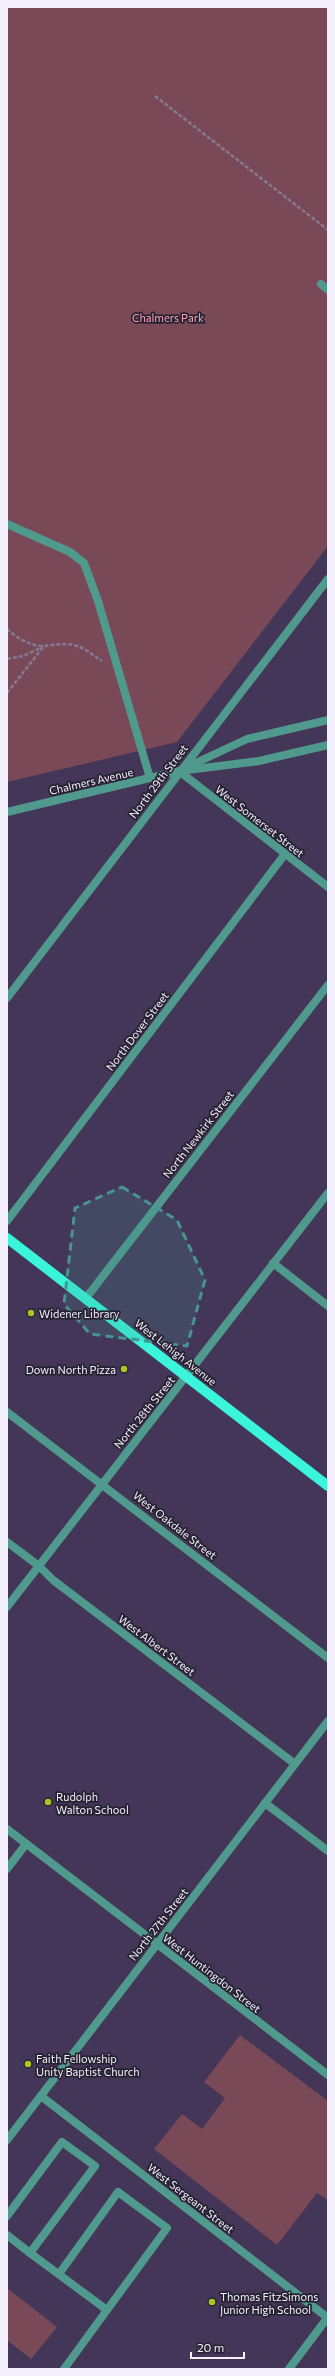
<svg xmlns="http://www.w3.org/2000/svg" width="335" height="2376" viewBox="0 0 335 2376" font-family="Commissioner,sans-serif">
<rect width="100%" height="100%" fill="#443658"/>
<g fill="#7a4957">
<path d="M 7,7 L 328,7 L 328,546 L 177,742 L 7,782 Z"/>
<path d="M 240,2035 L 328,2101 L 328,2200 L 317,2193 L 277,2245 L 154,2149 L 182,2114 L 202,2129 L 225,2098 L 204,2082 Z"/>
<path d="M 7,2288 L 57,2327 L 31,2359 L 7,2340 Z"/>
</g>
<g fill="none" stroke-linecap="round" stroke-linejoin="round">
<g stroke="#857a94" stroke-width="2.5" stroke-dasharray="4 2" stroke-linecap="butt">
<path d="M 155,96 L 328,230"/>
<path d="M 7,629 C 17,638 31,647 45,646 C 55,645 63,643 73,645 C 85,647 92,655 102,661"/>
<path d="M 7,659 L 23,656 L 43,647"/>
<path d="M 7,693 L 44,646"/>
</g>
<g stroke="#4f998d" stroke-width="8">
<path d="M 321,284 L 328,290"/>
<path d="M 7,524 L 70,552 L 84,563 L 98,601 L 150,778"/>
<path d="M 7,2216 L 62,2142 L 95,2166 L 30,2253 L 7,2235"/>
<path d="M 30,2253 L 107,2310 L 64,2369"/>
<path d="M 59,2274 L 118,2192 L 167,2228 L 107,2310"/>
</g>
<g stroke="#4f998d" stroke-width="8">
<path d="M 179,771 L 328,887"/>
<path d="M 7,1221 L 285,854"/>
<path d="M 273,1263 L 328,1306"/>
<path d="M 86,1298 L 328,985"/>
<path d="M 7,1412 L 328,1658"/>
<path d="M 7,1542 L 39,1566 L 53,1580 L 295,1764"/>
<path d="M 7,1607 L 328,1193"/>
<path d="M 265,1803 L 328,1851"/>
<path d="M 7,1829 L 328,2075"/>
<path d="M 7,1869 L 26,1844"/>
<path d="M 41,2096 L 328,2318"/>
<path d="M 7,2140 L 328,1721"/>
<path d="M 289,2369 L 328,2317"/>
</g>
<g stroke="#4f998d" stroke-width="8">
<path d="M 187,767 L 247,739 L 328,720"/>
<path d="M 7,812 L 179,771 L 259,761 L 328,745"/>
<path d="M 7,998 L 328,579"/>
</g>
<path stroke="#3af4db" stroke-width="10" d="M 7,1238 L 328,1486"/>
</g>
<path fill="#489492" fill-opacity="0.2" stroke="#489492" stroke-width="3" stroke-dasharray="8 5" stroke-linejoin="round" d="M 122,1187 L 177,1220 L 205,1280 L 187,1346 L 90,1334 L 64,1304 L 75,1208 Z"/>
<g fill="#a6c821" stroke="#272231" stroke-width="1.5">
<circle cx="31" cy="1313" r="4"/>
<circle cx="124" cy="1369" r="4"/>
<circle cx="48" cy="1802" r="4"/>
<circle cx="28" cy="2064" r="4"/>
<circle cx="212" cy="2302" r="4"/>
</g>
<g text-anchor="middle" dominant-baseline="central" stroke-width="3.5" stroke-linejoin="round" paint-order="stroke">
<g font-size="11" fill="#ffa2bd" stroke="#272231">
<text x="168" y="317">Chalmers Park</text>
</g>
<g font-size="11" fill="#f3effc" stroke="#272231">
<text transform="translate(91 781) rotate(-13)">Chalmers Avenue</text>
<text transform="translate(158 781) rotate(-53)">North 29th Street</text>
<text transform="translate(260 821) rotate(38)">West Somerset Street</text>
<text transform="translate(137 1031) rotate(-53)">North Dover Street</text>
<text transform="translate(198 1134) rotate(-52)">North Newkirk Street</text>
<text transform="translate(176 1352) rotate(38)">West Lehigh Avenue</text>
<text transform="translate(144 1412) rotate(-51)">North 28th Street</text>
<text transform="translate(175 1525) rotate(38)">West Oakdale Street</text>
<text transform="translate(157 1645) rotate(37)">West Albert Street</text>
<text transform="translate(158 1924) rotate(-52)">North 27th Street</text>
<text transform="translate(212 1973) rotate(38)">West Huntingdon Street</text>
<text transform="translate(191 2198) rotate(38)">West Sergeant Street</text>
</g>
<g font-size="11" fill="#f3effc" stroke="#272231" text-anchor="start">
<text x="39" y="1313">Widener Library</text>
<text x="116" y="1369" text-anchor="end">Down North Pizza</text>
<text x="56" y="1796">Rudolph<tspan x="56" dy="13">Walton School</tspan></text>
<text x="36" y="2058">Faith Fellowship<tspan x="36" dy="13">Unity Baptist Church</tspan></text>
<text x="220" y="2296">Thomas FitzSimons<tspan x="220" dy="13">Junior High School</tspan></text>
</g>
</g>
<rect width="335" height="2376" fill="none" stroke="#f3effc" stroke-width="16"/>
<path d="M191 2352v6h53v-6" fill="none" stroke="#f3effc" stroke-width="2"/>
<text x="197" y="2352" font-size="12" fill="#f3effc" stroke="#272231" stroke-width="3" paint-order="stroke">20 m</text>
</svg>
